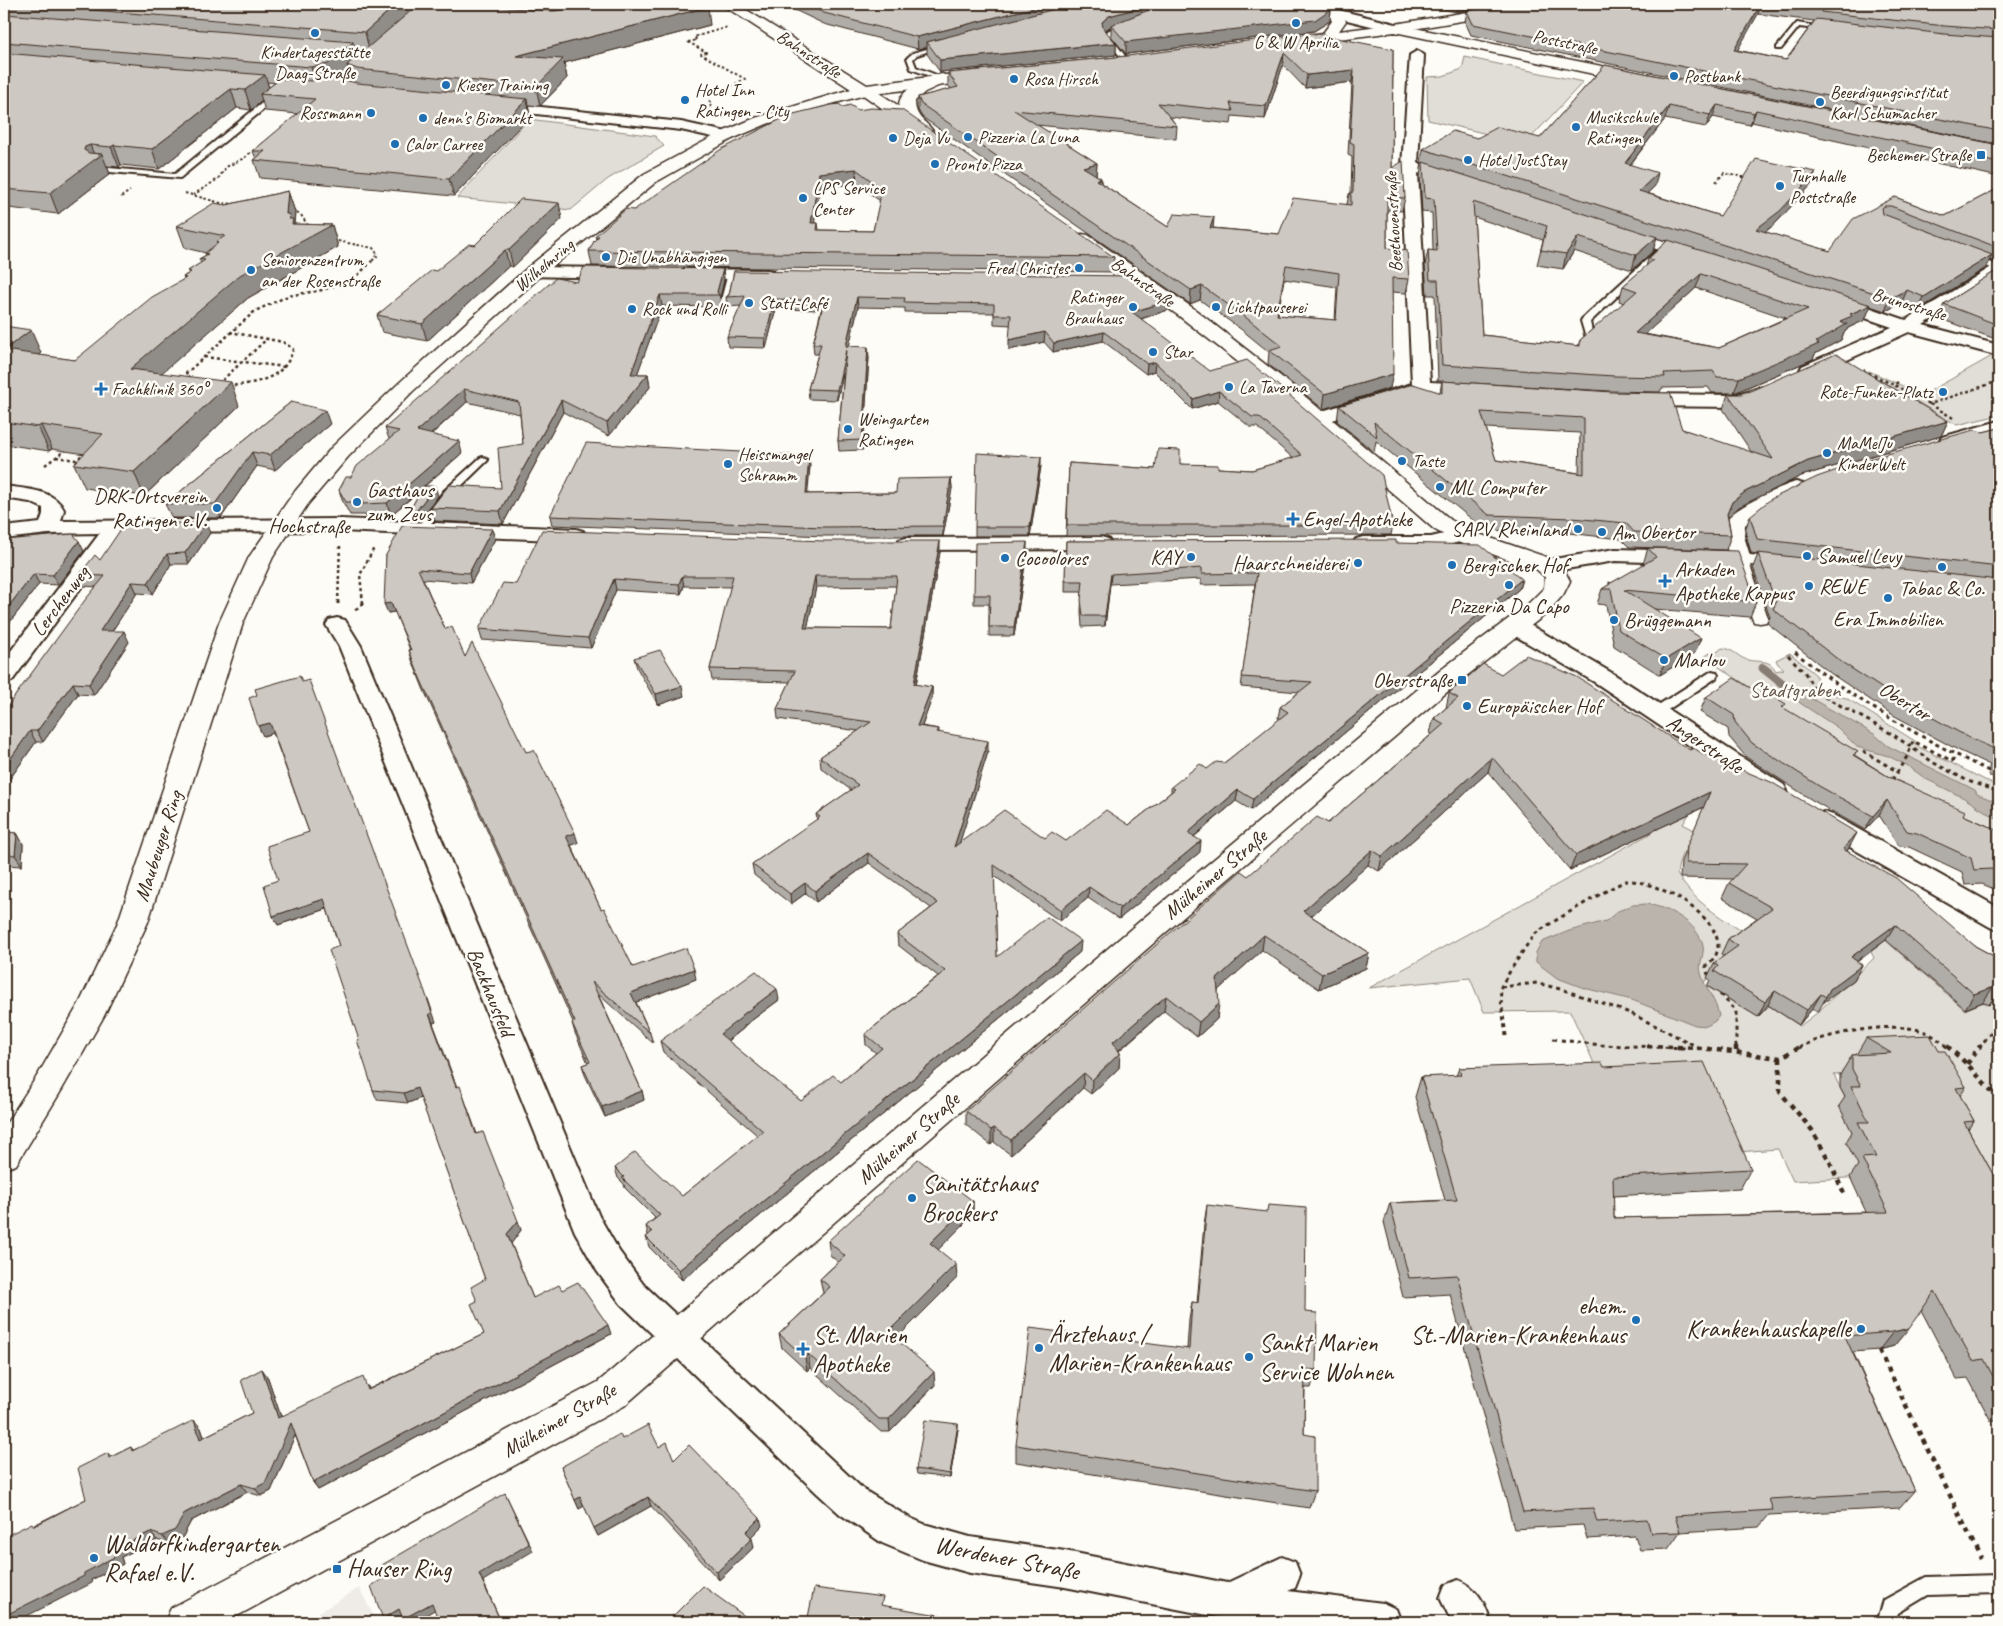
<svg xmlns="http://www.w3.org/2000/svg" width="2003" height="1626" viewBox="0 0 2003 1626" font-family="Caveat,sans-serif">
<rect width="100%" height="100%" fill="#fdfcf7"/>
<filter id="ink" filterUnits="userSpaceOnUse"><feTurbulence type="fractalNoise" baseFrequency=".02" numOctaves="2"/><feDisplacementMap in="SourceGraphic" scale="10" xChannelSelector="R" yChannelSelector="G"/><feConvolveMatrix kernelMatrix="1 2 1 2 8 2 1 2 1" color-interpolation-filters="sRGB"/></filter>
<g filter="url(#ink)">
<path fill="#efece7" d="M 359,1588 L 377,1622 L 303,1622 Z"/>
<g fill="#e1ded7" stroke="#8e847a">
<path d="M 1465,57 L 1583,82 L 1526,143 L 1428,120 L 1427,77 L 1443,76 L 1462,69 Z"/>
<path d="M 529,119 L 655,136 L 664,146 L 608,179 L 571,210 L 457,198 Z"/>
<path d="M 1992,356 L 1999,358 L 1999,415 L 1957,425 L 1866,372 L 1869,371 L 1923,395 Z"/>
<path d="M 1722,648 C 1733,648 1738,658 1748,660 C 1760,663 1769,658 1776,671 L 1784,669 L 1778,664 L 1776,660 L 1790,653 L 1816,675 L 1817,685 L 1824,692 L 1846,698 L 1915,741 L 1915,745 L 1999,787 L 1999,850 L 1851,755 L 1704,657 L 1710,653 L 1713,655 Z"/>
<path d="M 1678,805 L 1691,811 L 1683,824 L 1707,837 C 1685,847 1681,849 1677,874 C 1694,902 1719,916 1746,934 L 1703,984 L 1758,1017 L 1769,1006 L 1800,1026 L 1818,1012 L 1874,958 L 1868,946 L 1884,939 L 1965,1010 L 1983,1002 L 1989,1005 L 1999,991 L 1999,1208 L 1868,1073 L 1834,1075 L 1849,1106 L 1864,1177 L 1793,1181 L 1778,1149 L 1724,1153 L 1605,1087 L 1570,1011 L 1484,1012 L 1470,978 L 1369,988 L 1653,832 Z"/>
</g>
<g fill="#bbb4ad" stroke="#887d74">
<path d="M 1791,687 L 1874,734 L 1888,746 L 1975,790 L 1977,794 L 1999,803 L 1999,820 L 1964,798 L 1926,779 L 1908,766 L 1888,756 L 1857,747 L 1838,728 L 1800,703 L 1786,688 Z"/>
<path d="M 1646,904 C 1667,907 1698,922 1703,946 C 1705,954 1698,964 1701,973 C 1705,989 1716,999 1719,1016 L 1715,1021 L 1707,1026 L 1695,1025 L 1632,1000 L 1584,988 L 1557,978 L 1536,962 L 1536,952 L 1542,942 L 1569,931 L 1606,921 L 1618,911 L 1633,905 Z"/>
</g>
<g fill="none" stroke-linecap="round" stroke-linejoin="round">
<path stroke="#887d74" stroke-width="9" d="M 1763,668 L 1788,688"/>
<defs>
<g id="service">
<path d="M 1466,4 L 1474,4 L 1490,13 L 1485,14 Z"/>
<path d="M 1797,23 L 1828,28 L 1825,30 L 1799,27 L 1781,49 L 1777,49 L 1777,47 Z"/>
<path d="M 1127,24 L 1129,25 L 1129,27 L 1113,32 L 1110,36 L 1129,61 L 1126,63 L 1103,36 L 1109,30 Z"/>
<path d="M 940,45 L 945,46 L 917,55 L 913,59 L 916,67 L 944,78 L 944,80 L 940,80 L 911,69 L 907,58 L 913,53 Z"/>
<path d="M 273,94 L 280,96 L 180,178 L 98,171 L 94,169 L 98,167 L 175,174 Z"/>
<path d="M 1655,252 L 1662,254 L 1590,322 L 1593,336 L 1592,338 L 1586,338 L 1581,321 L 1582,319 Z"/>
<path d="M 1971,256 L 1977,256 L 1999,266 L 1999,271 L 1971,260 Z"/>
<path d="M 728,273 L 735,275 L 728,304 L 724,307 L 720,304 Z"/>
<path d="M 483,457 L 488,460 L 486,462 L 452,495 L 425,531 L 417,531 L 416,529 L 444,491 L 480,458 Z"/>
<path d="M 1712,671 L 1716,672 L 1718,675 L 1716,678 L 1660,715 L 1652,715 L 1650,712 L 1652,709 Z"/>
<path d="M 1999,1575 L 1999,1593 L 1928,1595 L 1898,1613 L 1895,1622 L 1877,1622 L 1884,1600 L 1926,1577 Z"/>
</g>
<path id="pedestrian" d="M 1740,554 L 1780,558 L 1786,560 L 1788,563 L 1786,566 L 1780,568 L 1750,565 L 1768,618 L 1766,622 L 1760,623 L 1754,622 L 1752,618 L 1732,559 L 1734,556 Z"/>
<g id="minor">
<path d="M 1294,4 L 1314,4 L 1400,25 L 1402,28 L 1395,32 L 1295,7 Z"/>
<path d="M 1984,4 L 1998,4 L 1999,14 L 1994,13 Z"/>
<path d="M 375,50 L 382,54 L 380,57 L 349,85 L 371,91 L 373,94 L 371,97 L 366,98 L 340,93 L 334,85 L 336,82 L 370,51 Z"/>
<path d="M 1417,51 L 1424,55 L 1418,163 L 1458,176 L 1461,179 L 1458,182 L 1453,184 L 1418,173 L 1430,382 L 1473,384 L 1480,386 L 1482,390 L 1480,394 L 1473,396 L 1422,393 L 1326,422 L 1319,424 L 1312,422 L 1309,418 L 1312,414 L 1412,384 L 1402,165 L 1410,55 Z"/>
<path d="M 495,102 L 681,122 L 731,133 L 733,136 L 731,139 L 726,140 L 681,130 L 490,109 L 488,106 L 490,103 Z"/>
<path d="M 1622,228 L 1699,252 L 1701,256 L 1699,260 L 1693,261 L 1616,236 L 1614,233 L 1616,230 Z"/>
<path d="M 1999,265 L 1999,277 L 1923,325 L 1999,345 L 1999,356 L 1909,332 L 1816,374 L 1809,376 L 1802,374 L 1800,370 L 1802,366 L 1892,327 L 1830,306 L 1827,302 L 1830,298 L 1836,297 L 1842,298 L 1906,320 L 1993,266 Z"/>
<path d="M 534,267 L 614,268 L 620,269 L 622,273 L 620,277 L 614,278 L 528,276 L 526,272 L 528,268 Z"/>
<path d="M 689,269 L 767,270 L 773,271 L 775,275 L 773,279 L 767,280 L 683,278 L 681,274 L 683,270 Z"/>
<path d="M 1759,387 L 1766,389 L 1768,393 L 1766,397 L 1737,407 L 1638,406 L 1631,404 L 1629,400 L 1631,396 L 1638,394 L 1735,395 Z"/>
<path d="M 1999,421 L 1999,433 L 1949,447 L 1942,445 L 1939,441 L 1942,437 Z"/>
<path d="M 1796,482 L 1803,484 L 1806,488 L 1803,492 L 1754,517 L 1745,525 L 1744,536 L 1751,559 L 1747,563 L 1740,565 L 1615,561 L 1548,572 L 1540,571 L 1537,566 L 1540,561 L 1548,560 L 1615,549 L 1728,552 C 1725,543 1721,531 1725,522 C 1732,508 1781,486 1796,482 Z"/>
<path d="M 4,486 C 25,489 54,489 64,510 L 61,521 L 340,519 L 576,529 L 583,531 L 586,535 L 583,539 L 576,541 L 340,531 L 122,532 L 12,681 L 4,683 L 4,660 L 100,533 L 48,534 L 4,539 L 4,527 L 40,523 L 43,514 L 43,508 L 30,502 L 4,498 Z"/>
<path d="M 1461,530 L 1468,532 L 1471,536 L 1468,540 L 1431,549 L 1363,549 L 1356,547 L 1353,543 L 1356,539 L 1363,537 L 1431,537 Z"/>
<path d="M 1101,537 L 1108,539 L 1111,543 L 1108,547 L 1101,549 L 906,550 L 899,548 L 896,544 L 899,540 L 906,538 Z"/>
<path d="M 337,618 L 345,620 L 361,646 L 599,1216 L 619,1251 L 643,1284 L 864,1490 L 908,1517 L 924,1524 L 970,1537 L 1065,1551 L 1227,1583 L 1282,1557 L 1295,1562 L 1300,1575 L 1295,1588 L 1288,1591 L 1383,1603 L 1396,1609 L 1401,1622 L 1243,1622 L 1065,1587 L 970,1573 L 923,1560 L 882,1543 L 840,1514 L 818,1494 L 621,1304 L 597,1271 L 575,1232 L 339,646 L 326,625 L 329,620 Z"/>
<path d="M 1515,619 L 1523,621 L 1612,673 L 1784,785 L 1787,791 L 1784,797 L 1775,800 L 1766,797 L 1596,683 L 1507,631 L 1504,626 L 1507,621 Z"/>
<path d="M 1824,812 L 1833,815 L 1999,908 L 1999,930 L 1990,927 L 1815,827 L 1811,821 L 1815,815 Z"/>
<path d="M 1458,1580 C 1477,1587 1485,1603 1491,1622 L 1452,1622 L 1440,1598 L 1445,1585 Z"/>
</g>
<g id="tertiary">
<path d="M 1395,24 L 1636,73 L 1641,75 L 1644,78 L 1641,81 L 1636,83 L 1390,31 L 1388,28 L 1390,25 Z"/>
<path d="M 942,74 L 947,76 L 950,79 L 947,82 L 925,92 L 915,101 C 915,118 925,120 933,131 L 931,134 L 919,134 L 856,90 L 858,87 L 870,87 L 899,106 C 899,88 927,78 942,74 Z"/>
<path d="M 1082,234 L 1088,235 L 1193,308 L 1288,382 L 1451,520 L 1476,533 L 1552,559 L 1562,566 L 1570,581 L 1563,595 L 1546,614 L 1460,681 L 1179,921 L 624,1406 L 226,1622 L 165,1622 L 171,1608 L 598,1382 L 1159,905 L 1442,669 L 1528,604 L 1544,588 L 1545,577 L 1536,569 L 1460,543 L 1435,530 L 1274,390 L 1179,316 L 1076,243 L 1073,239 L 1076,235 Z"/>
</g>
<g id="secondary">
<path d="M 721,4 L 737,4 L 867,85 L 984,70 L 989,72 L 992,75 L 989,78 L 984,80 L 865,95 L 813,109 L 767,124 L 732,139 L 656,182 L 541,276 L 413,391 L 348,457 L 308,504 L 273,557 L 243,623 L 148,922 L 104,1016 L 61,1091 L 16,1165 L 4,1169 L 4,1127 L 39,1073 L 80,1002 L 118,922 L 219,623 L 249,557 L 292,495 L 332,447 L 399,383 L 527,268 L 644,174 L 720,133 L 755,118 L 851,89 Z"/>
<path d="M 1515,4 L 1546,4 L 1544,7 L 1539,8 L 1395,32 L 1291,45 L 1286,44 L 1284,41 L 1286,38 L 1323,33 L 1332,21 L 1327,12 L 1329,9 L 1339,9 L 1346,21 L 1339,31 L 1395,24 Z"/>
</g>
</defs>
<use href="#service" stroke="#3b2a1e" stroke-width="4"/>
<use href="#pedestrian" stroke="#3b2a1e" stroke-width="3"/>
<use href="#minor" stroke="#3b2a1e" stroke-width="4"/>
<use href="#tertiary" stroke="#3b2a1e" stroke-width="3"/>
<use href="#secondary" stroke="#3b2a1e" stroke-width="3"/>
<g stroke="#3b2a1e" stroke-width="2" stroke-dasharray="2.5 2.5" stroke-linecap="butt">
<path d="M 688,42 L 706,52 L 701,54 L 745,79 L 709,97 L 712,114"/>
<path d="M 688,42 L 697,40 L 694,37 L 728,27"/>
<path d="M 1716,182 L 1724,173 L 1747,178"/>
<path d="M 185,193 L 221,203 L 235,204"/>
<path d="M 193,195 L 218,179 L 226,167 L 244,158 L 255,149"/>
<path d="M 121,197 L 130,191"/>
<path d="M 292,211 L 301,215 L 309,227"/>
<path d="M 333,240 L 373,248 L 378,255 L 371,262"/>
</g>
<g stroke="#3b2a1e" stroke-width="2.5" stroke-dasharray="3 3" stroke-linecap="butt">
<path d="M 204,357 L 285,367"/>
<path d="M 1863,370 L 1894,385"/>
<path d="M 181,378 L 255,311 L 288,296 L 322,290 L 353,280 L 372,261"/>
<path d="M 1898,382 L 1894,385 L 1930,404"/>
<path d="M 218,384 L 268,338"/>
<path d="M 228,386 C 254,384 286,379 293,349 L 283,342 L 230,332"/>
<path d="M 1953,418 L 1930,404 L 1999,381"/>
<path d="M 56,457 L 76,460 L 87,451"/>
<path d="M 45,465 L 66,450"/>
<path d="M 338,603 L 340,545"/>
<path d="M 363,603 L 360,575 L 374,548"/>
</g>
<g stroke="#3b2a1e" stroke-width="3" stroke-dasharray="4 4" stroke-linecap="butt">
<path d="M 338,604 L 338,602"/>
<path d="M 355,610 L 363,604 L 363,602"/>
<path d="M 1795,652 C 1857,703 1927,741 1999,776"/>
<path d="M 1788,655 L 1805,673 L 1815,690 L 1825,697 L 1892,734 L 1934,763 L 1968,781 L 1999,792"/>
<path d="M 1863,751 L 1898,772"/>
<path d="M 1892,780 L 1908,755 L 1913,741 L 1952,761 L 1957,755"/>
<path d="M 1501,987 L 1537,983 L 1564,990 L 1630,1013 L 1698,1047"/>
<path d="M 1720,994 L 1736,1011 L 1736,1048"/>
<path d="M 1506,1036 C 1505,1026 1499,994 1501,987 C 1503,981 1530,940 1534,935 C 1539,929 1620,882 1626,881 C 1655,879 1727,918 1717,952 C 1716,957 1709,963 1706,967 L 1708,975"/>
<path d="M 1553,1039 L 1601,1045 L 1688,1048"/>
<path d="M 1799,1048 C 1825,1033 1890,1022 1919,1030 C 1931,1033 1939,1040 1948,1048"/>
<path d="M 1979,1048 L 1999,1022"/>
</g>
<g stroke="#3b2a1e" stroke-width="4.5" stroke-dasharray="5 5" stroke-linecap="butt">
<path d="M 1647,1046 L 1701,1048 L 1780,1058 L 1801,1046"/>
<path d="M 1736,1046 L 1736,1053"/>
<path d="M 1947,1046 L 1967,1064 L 1999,1099"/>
<path d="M 1780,1058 L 1780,1092 L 1812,1130 L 1830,1162 L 1844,1194"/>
<path d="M 1967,1064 L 1980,1046"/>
<path d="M 1879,1350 L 1981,1559"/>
</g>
<use href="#service" fill="#fdfcf7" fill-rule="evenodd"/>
<use href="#pedestrian" fill="#fdfcf7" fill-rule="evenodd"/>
<use href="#minor" fill="#fdfcf7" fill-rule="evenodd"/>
<use href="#tertiary" fill="#fdfcf7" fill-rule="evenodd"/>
<use href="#secondary" fill="#fdfcf7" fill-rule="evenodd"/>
</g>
<g fill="#b0aca7" stroke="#3b2a1e" fill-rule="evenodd">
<path d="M 4,4 L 702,4 L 710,25 L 564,63 L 567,78 L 540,106 L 528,105 L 530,116 L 454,196 L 260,178 L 254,160 L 256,159 L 253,151 L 298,114 L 265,111 L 262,101 L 251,110 L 237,108 L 159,169 L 121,165 L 119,167 L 107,166 L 110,174 L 58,214 L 9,208 L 4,212 ZM 355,49 L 366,50 L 357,57 ZM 348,69 L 352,82 L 338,79 ZM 267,82 L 275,83 L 269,87 Z"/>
<path d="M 782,4 L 909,4 L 908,6 L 917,4 L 1360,4 L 1349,11 L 1329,6 L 1331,9 L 1330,21 L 1314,31 L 1126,54 L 1111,36 L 1111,27 L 1105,31 L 1116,43 L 1116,55 L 940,72 L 927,54 L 927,47 L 918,49 L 824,24 Z"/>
<path d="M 1397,4 L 1416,4 L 1411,7 Z"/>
<path d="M 1421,4 L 1473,4 L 1472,9 L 1456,12 Z"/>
<path d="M 1477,4 L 1505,4 L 1484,7 Z"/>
<path d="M 1508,4 L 1993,4 L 1992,7 L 1999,8 L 1999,177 L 1752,122 L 1750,125 L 1713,117 L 1706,127 L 1665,119 L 1630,165 L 1655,186 L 1647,193 L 1720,216 L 1811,185 L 1775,224 L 1765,232 L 1830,251 L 1895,197 L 1945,216 L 1999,188 L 1999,263 L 1990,260 L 1986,268 L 1918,310 L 1901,304 L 1885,311 L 1870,306 L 1865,320 L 1848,328 L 1846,331 L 1844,332 L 1841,340 L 1815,354 L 1813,359 L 1734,393 L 1712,393 L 1708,387 L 1662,388 L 1660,392 L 1609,391 L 1438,381 L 1435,295 L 1427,295 L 1425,265 L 1428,250 L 1433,251 L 1432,213 L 1422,212 L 1420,176 L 1422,162 L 1421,162 L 1423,149 L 1477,138 L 1540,138 L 1605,65 L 1996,144 L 1471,35 L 1465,22 L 1467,11 ZM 1758,14 L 1814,21 L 1786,60 L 1737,50 ZM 1474,217 L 1543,240 L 1537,265 L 1563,269 L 1574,251 L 1632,270 L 1653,251 L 1656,238 L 1667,241 L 1648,259 L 1646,267 L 1623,286 L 1619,301 L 1624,303 L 1580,340 L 1578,346 L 1482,335 ZM 1696,288 L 1786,318 L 1719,348 L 1645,334 Z"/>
<path d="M 1393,49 L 1392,168 L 1405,198 L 1402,211 L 1387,210 L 1387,248 L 1409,279 L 1406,293 L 1392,292 L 1390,388 L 1323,409 L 1268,364 L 1269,352 L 1242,330 L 1200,300 L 1190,304 L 922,117 L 918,110 L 918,97 L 951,89 L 948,85 L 948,73 L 1127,56 ZM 1283,65 L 1305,88 L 1352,82 L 1348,155 L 1352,157 L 1351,193 L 1349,194 L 1347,204 L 1279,234 L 1213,228 L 1168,227 L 1101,183 L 1101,178 L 1096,175 L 1097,163 L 1037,125 L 1176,139 L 1177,126 L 1170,117 L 1231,124 L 1232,116 L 1265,119 ZM 1284,279 L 1337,287 L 1335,320 L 1278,315 Z"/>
<path d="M 843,107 L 858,110 L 1114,257 L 1113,272 L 592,266 L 589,251 L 596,239 L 595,236 L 634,210 ZM 857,184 L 880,201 L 873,231 L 819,230 L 818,223 L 814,223 L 820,187 Z"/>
<path d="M 288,191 L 295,212 L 294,224 L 332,225 L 338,247 L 248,298 L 161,373 L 239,406 L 144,496 L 85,488 L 74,464 L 85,454 L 52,449 L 49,451 L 4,444 L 4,326 L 41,353 L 38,355 L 75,360 L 184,279 L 183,277 L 189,273 L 188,271 L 201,263 L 199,259 L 206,255 L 205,253 L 206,253 L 185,248 L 177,226 L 226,205 Z"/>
<path d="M 562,219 L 513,267 L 509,266 L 427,341 L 382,332 L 377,315 L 436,271 L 475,245 Z"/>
<path d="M 723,269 L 724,280 L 720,298 L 721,307 L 662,306 L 637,374 L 648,374 L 650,387 L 609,436 L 563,412 L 503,524 L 435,521 L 431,508 L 501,488 L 523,444 L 520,414 L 467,402 L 431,435 L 462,453 L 425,486 L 438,496 L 420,520 L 413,520 L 410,510 L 422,489 L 391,515 L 366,517 L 365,515 L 350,515 L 343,502 L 339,490 L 389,439 L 385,428 L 577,282 Z"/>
<path d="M 1999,269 L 1999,340 L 1987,336 L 1938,318 L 1944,304 Z"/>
<path d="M 734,271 L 1168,310 L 1141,319 L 1393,525 L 1391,535 L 1066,536 L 1069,463 L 1155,469 L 1180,464 L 1218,468 L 1252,470 L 1293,458 L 1257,427 L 1250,427 L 1218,401 L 1192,409 L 1154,371 L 1146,374 L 1103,341 L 1053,352 L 1044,342 L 1009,350 L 1011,325 L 994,324 L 994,313 L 905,312 L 905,308 L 858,307 L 849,346 L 869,357 L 863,450 L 839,451 L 838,441 L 844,371 L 837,400 L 809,399 L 808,389 L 818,354 L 814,354 L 813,344 L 821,310 L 776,309 L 766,348 L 728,347 L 727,337 L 741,306 L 727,307 L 726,297 L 729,295 Z"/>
<path d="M 1442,381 L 1682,429 L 1752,453 L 1723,409 L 1728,394 L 1948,421 L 1941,436 L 1801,476 L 1739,507 L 1728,517 L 1731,535 L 1726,550 L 1629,547 L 1621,539 L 1568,533 L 1485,530 L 1376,441 L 1374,452 L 1337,421 L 1339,406 L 1440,392 ZM 1486,428 L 1580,433 L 1579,473 L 1496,460 Z"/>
<path d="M 291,402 L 330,424 L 275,470 L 257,466 L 221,518 L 172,518 L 165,504 Z"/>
<path d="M 1999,428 L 1999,777 L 1989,776 L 1989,767 L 1990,765 L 1958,750 L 1893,715 L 1833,675 L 1767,623 L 1770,617 L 1753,567 L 1758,554 L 1751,553 L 1745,530 L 1750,516 L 1983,432 Z"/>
<path d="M 810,466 L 807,494 L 896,493 L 951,478 L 952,488 L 943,536 L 825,536 L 552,525 L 550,516 Z"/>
<path d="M 1041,466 L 1030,536 L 975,536 L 975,527 Z"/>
<path d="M 492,529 L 495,539 L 471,583 L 423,579 L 445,629 L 465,657 L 526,752 L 578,843 L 571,845 L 601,909 L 633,967 L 696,979 L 636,1002 L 650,1033 L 653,1043 L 598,994 L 642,1091 L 644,1100 L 605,1117 L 585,1075 L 582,1065 L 588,1063 L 575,1033 L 572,1023 L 573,1022 L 423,688 L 412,660 L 409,650 L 410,650 L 395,612 L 388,613 L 386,555 Z"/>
<path d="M 210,533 L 189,564 L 171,564 L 153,594 L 137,593 L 112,631 L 129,642 L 94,695 L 78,694 L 43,742 L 36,742 L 4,787 L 7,793 L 4,798 L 4,711 L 96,587 L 84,586 L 79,575 L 100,560 Z"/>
<path d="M 4,540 L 84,551 L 58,585 L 39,584 L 4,630 Z"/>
<path d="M 1066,541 L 1396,543 L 1522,579 L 1519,589 L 1251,810 L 1236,801 L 1194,837 L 1200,852 L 1119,919 L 1088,898 L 1060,921 L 994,876 L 997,957 L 1080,952 L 682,1280 L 649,1247 L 646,1237 L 648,1235 L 646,1226 L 655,1218 L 625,1188 L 624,1184 L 618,1178 L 615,1168 L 682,1196 L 758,1136 L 663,1052 L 660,1041 L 779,1000 L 744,1026 L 744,1028 L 728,1041 L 801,1101 L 841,1082 L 876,1053 L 866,1045 L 865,1034 L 938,976 L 898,945 L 897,934 L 931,908 L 869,863 L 816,902 L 806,893 L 791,904 L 754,875 L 752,864 L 817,820 L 816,814 L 851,790 L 821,768 L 820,757 L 858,731 L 778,719 L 777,709 L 790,682 L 712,680 L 710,669 L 731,587 L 684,586 L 681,594 L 616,590 L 591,648 L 482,640 L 479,629 L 516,584 L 940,552 L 916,685 L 932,687 L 932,698 L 922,726 L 939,729 L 939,733 L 988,752 L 959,844 L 1045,838 L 1066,841 L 1129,825 L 1171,792 L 1171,787 L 1207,769 L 1224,763 L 1280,719 L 1278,718 L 1280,707 L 1299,692 L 1241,687 L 1255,584 L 1201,585 L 1201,579 L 1110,584 L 1105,626 L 1082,627 L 1081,611 L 1082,592 L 1065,592 ZM 896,586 L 891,629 L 807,628 L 816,587 Z"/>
<path d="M 1648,548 L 1756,602 L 1750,617 L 1654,609 L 1695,653 L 1660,675 L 1614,646 L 1606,605 L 1597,604 L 1602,589 L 1609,585 L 1609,582 L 1611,583 L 1644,565 L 1643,564 Z"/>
<path d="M 1027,552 L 1014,636 L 989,636 L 989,604 L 974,604 L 974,595 Z"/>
<path d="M 634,658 L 684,696 L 658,705 L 637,668 Z"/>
<path d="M 1501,674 L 1690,750 L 1849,848 L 1847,851 L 1975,946 L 1999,959 L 1999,991 L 1989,1005 L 1983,1002 L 1965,1009 L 1886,940 L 1857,962 L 1862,965 L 1854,980 L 1823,1003 L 1818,1012 L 1812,1009 L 1799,1025 L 1768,1005 L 1758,1017 L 1707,986 L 1710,980 L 1707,978 L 1714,963 L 1724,956 L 1721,954 L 1728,939 L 1757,918 L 1722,898 L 1729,883 L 1733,879 L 1680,878 L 1681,861 L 1704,807 L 1570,870 L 1488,772 L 1379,871 L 1368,865 L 1311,916 L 1369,953 L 1366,968 L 1319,989 L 1262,950 L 1218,990 L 1217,1019 L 1197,1037 L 1164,1011 L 1119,1051 L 1120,1053 L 1119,1068 L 1091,1094 L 1083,1088 L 1011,1155 L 994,1142 L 991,1145 L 966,1125 L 966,1111 L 1248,876 L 1328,823 L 1432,734 L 1430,733 L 1434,718 L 1446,708 L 1449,693 Z"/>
<path d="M 257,695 L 436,1022 L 433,1023 L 457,1087 L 463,1095 L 477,1134 L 521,1230 L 511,1243 L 533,1298 L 562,1290 L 611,1334 L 318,1490 L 313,1482 L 295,1435 L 271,1491 L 261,1496 L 247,1492 L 191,1521 L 182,1538 L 169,1544 L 157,1540 L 121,1557 L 123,1564 L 91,1580 L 92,1583 L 34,1525 L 86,1499 L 108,1453 L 111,1457 L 131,1447 L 133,1450 L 201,1428 L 204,1437 L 252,1413 L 262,1369 L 268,1378 L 281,1417 L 368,1386 L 369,1389 L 484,1334 L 477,1301 L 485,1279 L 421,1098 L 408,1103 L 377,1100 L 373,1090 L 359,1040 L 339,946 L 327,909 L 278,925 L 273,916 L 278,880 L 309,832 L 273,733 L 263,736 Z"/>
<path d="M 1706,697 L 1784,709 L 1856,756 L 1889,777 L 1963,815 L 1999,831 L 1999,891 L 1982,884 L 1965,885 L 1962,872 L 1909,847 L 1899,846 L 1879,815 L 1865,830 L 1812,800 L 1746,757 L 1729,737 L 1728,729 L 1700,712 Z"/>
<path d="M 4,832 L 17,833 L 23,844 L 22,866 L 4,865 Z"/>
<path d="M 1866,1038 L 1939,1051 L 1966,1087 L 1960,1096 L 1974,1121 L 1968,1129 L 1999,1185 L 1999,1421 L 1991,1421 L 1968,1378 L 1957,1379 L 1921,1310 L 1894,1346 L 1879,1350 L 1853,1352 L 1915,1491 L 1900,1508 L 1769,1515 L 1759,1527 L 1680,1532 L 1668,1549 L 1640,1550 L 1635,1536 L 1587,1539 L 1583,1525 L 1514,1529 L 1450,1294 L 1403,1297 L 1384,1222 L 1390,1203 L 1445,1200 L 1415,1097 L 1421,1077 L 1456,1076 L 1459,1068 L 1604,1067 L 1751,1169 L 1740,1189 L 1613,1196 L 1614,1218 L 1866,1212 L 1850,1177 L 1858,1165 L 1846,1142 L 1852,1132 L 1839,1106 L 1845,1097 L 1840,1088 L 1840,1075 L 1852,1055 L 1856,1055 Z"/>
<path d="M 973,1201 L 973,1215 L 938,1250 L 957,1278 L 896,1339 L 935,1385 L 890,1432 L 881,1432 L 810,1368 L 807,1371 L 782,1348 L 779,1334 L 823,1293 L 820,1279 L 838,1262 L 830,1255 L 828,1241 Z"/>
<path d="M 1207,1205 L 1305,1312 L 1316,1370 L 1311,1388 L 1305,1388 L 1304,1434 L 1315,1491 L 1309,1508 L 1016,1462 L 1016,1445 L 1187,1348 L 1189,1320 L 1192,1302 L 1197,1303 L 1204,1224 Z"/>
<path d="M 958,1429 L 950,1478 L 917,1474 L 916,1469 Z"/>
<path d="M 622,1439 L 659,1447 L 762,1526 L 751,1537 L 754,1547 L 719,1580 L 651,1506 L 598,1536 L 584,1506 L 579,1509 L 561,1467 Z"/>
</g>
<g fill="#908c88" stroke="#3b2a1e">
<path d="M 397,4 L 444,4 L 369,50 L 365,32 Z"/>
<path d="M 554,4 L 623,4 L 556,17 Z"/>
<path d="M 902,4 L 909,4 L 900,20 L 900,8 Z"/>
<path d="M 1350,4 L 1360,4 L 1349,11 Z"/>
<path d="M 1411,4 L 1416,4 L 1411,7 Z"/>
<path d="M 1457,4 L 1473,4 L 1472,9 L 1456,12 Z"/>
<path d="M 1484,4 L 1505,4 L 1484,7 Z"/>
<path d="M 1761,4 L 1758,14 L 1731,62 L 1734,50 Z"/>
<path d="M 1040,6 L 1040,17 L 927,42 L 927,47 L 918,49 L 917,37 Z"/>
<path d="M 708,7 L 710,25 L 564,63 L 567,78 L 540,106 L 536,87 L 516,56 Z"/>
<path d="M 1142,7 L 1141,18 L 1111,25 L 1111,27 L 1108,28 L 1101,33 L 1102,22 L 1109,16 Z"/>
<path d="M 1331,9 L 1330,21 L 1314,31 L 1126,54 L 1126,42 Z"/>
<path d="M 353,42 L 358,61 L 347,65 L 348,69 L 333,83 L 316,86 L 311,67 Z"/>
<path d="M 1116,43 L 1116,55 L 940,72 L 940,60 Z"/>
<path d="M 1284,53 L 1283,65 L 1265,119 L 1266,106 Z"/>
<path d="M 1354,70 L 1352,82 L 1305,88 L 1307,75 Z"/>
<path d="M 265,75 L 271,94 L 260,94 L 262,101 L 251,110 L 245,90 Z"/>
<path d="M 231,89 L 237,108 L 159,169 L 152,149 Z"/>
<path d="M 527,99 L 530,116 L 454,196 L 449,179 Z"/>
<path d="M 1717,105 L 1713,117 L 1706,127 L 1710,115 Z"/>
<path d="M 1669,106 L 1665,119 L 1621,176 L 1625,163 Z"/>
<path d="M 1756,110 L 1752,122 L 1750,125 L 1754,113 Z"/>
<path d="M 90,145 L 96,159 L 102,154 L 110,174 L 58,214 L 50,193 L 84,150 L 85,147 Z"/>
<path d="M 114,145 L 121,165 L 119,167 L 111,147 Z"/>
<path d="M 1097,163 L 1096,176 L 1083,167 Z"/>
<path d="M 856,169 L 857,184 L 820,187 L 812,238 L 811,223 L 819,173 Z"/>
<path d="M 1816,172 L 1811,185 L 1775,224 L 1751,242 L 1756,229 Z"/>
<path d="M 1658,173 L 1655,186 L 1636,204 L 1639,191 Z"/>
<path d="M 1101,178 L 1100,191 L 1096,180 Z"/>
<path d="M 288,191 L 295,212 L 294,223 L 299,240 L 332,225 L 338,247 L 248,298 L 140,392 L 130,369 L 286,214 Z"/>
<path d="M 4,197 L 9,208 L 4,212 Z"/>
<path d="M 559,203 L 562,219 L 513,267 L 509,250 Z"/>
<path d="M 1214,217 L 1213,231 L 1210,228 Z"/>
<path d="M 1578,237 L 1574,251 L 1563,269 L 1566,254 Z"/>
<path d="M 1657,237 L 1653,251 L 1632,270 L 1636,255 Z"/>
<path d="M 505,250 L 509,266 L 427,341 L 422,324 Z"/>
<path d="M 1992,255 L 1986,268 L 1918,310 L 1924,297 Z"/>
<path d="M 723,269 L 724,280 L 720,298 L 719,295 L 717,292 Z"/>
<path d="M 1701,274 L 1696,288 L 1630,348 L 1635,333 Z"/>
<path d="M 1202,286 L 1200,300 L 1190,304 L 1191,290 Z"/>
<path d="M 1907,290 L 1901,304 L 1885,311 L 1890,298 Z"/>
<path d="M 660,295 L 662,306 L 633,386 L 631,374 Z"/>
<path d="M 857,297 L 858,307 L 847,356 L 846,346 Z"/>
<path d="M 775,299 L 776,309 L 766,348 L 765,338 Z"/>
<path d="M 1169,301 L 1168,310 L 1131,322 L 1132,312 Z"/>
<path d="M 1871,305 L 1865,320 L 1848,328 L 1846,331 L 1844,332 L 1841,340 L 1815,354 L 1813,359 L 1734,393 L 1739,378 L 1816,342 L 1850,314 Z"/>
<path d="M 31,330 L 41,353 L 15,374 L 4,350 Z"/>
<path d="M 1045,332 L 1044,342 L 1009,350 L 1009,340 Z"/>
<path d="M 1104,332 L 1103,341 L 1053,352 L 1054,343 Z"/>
<path d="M 868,347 L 869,357 L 863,450 L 862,440 Z"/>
<path d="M 846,350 L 846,360 L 837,400 L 837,390 Z"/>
<path d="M 1155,362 L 1154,371 L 1146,374 L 1147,364 Z"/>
<path d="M 648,374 L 650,387 L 609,436 L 607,423 Z"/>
<path d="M 1393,374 L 1390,388 L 1323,409 L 1325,394 Z"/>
<path d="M 231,382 L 239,406 L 144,496 L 134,472 Z"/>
<path d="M 464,389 L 467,402 L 420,444 L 417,431 Z"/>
<path d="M 1219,391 L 1218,401 L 1192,409 L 1193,399 Z"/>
<path d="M 561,400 L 563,412 L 503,524 L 500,511 Z"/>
<path d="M 325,410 L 330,424 L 275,470 L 270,455 Z"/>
<path d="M 1948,421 L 1941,436 L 1801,476 L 1739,507 L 1727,518 L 1727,514 L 1732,502 L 1745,492 L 1808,461 Z"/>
<path d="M 41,425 L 52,449 L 49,451 L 38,427 Z"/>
<path d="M 459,441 L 462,453 L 391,515 L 387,503 Z"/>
<path d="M 252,452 L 257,466 L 221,518 L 215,504 Z"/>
<path d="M 809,456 L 810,466 L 807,503 L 806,494 Z"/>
<path d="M 1041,457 L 1041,466 L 1030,536 L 1030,527 Z"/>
<path d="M 951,478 L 952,488 L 943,536 L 943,526 Z"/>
<path d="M 435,486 L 438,496 L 420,520 L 417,510 Z"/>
<path d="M 206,523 L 210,533 L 189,564 L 185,553 Z"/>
<path d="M 492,529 L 495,539 L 471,583 L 469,573 Z"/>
<path d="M 79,541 L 84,551 L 58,585 L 53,575 Z"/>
<path d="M 940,541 L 940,552 L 914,695 L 914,684 Z"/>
<path d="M 1027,542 L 1027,552 L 1014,636 L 1014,627 Z"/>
<path d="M 167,554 L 171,564 L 153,594 L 148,583 Z"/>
<path d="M 34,574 L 39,584 L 4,630 L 4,612 Z"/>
<path d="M 1111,574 L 1110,584 L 1105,626 L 1105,616 Z"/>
<path d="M 682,576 L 684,586 L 681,594 L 679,584 Z"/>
<path d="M 815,576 L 816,587 L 805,639 L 804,628 Z"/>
<path d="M 614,579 L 616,590 L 591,648 L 588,638 Z"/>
<path d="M 1522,579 L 1519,589 L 1251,810 L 1253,799 Z"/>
<path d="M 132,582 L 137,593 L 105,642 L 100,631 Z"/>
<path d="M 391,603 L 395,612 L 388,613 L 384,604 Z"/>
<path d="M 124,631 L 129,642 L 94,695 L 89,684 Z"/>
<path d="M 1701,638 L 1695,653 L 1660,675 L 1666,659 Z"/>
<path d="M 73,683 L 78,694 L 43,742 L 37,731 Z"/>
<path d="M 682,686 L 684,696 L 658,705 L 656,694 Z"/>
<path d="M 932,687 L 932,698 L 918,737 L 917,726 Z"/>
<path d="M 270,723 L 274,733 L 263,736 L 258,726 Z"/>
<path d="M 30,731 L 36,742 L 4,787 L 7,793 L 4,798 L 4,768 Z"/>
<path d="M 988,741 L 988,752 L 955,858 L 954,847 Z"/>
<path d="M 1492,757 L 1488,772 L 1379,871 L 1382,856 Z"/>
<path d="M 1238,790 L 1236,801 L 1186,843 L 1188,833 Z"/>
<path d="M 1710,792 L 1704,807 L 1570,870 L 1576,855 Z"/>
<path d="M 1887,800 L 1879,815 L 1865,830 L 1873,816 Z"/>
<path d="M 17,833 L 23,844 L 22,866 L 15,855 Z"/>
<path d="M 575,833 L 578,843 L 569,846 L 566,836 Z"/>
<path d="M 1857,833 L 1849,848 L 1835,864 L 1843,849 Z"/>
<path d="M 1201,841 L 1200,852 L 1119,919 L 1120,908 Z"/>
<path d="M 1372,850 L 1368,865 L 1300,926 L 1303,911 Z"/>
<path d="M 868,853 L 869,863 L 816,902 L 815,891 Z"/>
<path d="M 805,883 L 806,893 L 791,904 L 790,894 Z"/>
<path d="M 1089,887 L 1088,898 L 1060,921 L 1061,910 Z"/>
<path d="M 324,899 L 328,908 L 278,925 L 273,916 Z"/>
<path d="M 1895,925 L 1886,940 L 1842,972 L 1851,957 Z"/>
<path d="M 1264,935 L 1262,950 L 1215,993 L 1217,979 Z"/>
<path d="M 1081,941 L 1080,952 L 682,1280 L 679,1270 Z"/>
<path d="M 1369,953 L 1366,968 L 1319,989 L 1322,974 Z"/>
<path d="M 1862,965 L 1854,980 L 1823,1003 L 1830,989 Z"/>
<path d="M 694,969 L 696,979 L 634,1003 L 631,993 Z"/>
<path d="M 1993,987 L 1983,1002 L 1965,1009 L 1974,994 Z"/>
<path d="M 777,989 L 779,1000 L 744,1026 L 744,1028 L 722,1045 L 720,1034 L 741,1016 Z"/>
<path d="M 1999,989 L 1999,991 L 1989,1005 Z"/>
<path d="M 1775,991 L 1768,1005 L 1758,1017 L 1765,1002 Z"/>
<path d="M 1821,994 L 1812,1009 L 1799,1025 L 1807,1010 Z"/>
<path d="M 1166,996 L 1164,1011 L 1112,1056 L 1113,1042 Z"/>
<path d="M 428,999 L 436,1022 L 433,1023 L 429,1014 Z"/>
<path d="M 1219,1004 L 1217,1019 L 1197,1037 L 1199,1022 Z"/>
<path d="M 1120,1053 L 1119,1068 L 1091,1094 L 1092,1080 Z"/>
<path d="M 1084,1073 L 1083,1088 L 1011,1155 L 1011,1140 Z"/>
<path d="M 417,1088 L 421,1098 L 408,1103 L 404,1093 Z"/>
<path d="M 642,1091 L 644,1100 L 605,1117 L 602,1107 Z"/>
<path d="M 994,1128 L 994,1142 L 991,1145 L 991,1130 Z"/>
<path d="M 973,1201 L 973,1215 L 931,1257 L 930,1243 Z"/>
<path d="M 518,1221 L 521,1230 L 511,1244 L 507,1234 Z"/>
<path d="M 956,1264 L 957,1278 L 889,1346 L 888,1332 Z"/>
<path d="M 608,1325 L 611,1334 L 318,1490 L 313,1482 Z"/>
<path d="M 1909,1328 L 1894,1346 L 1879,1350 L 1893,1332 Z"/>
<path d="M 808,1354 L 810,1368 L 807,1371 L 805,1357 Z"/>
<path d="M 262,1369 L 268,1378 L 284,1426 L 278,1418 Z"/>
<path d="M 934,1372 L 935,1385 L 890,1432 L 889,1419 Z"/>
<path d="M 194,1420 L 201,1428 L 207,1447 L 200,1439 Z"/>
<path d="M 291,1423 L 297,1431 L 271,1491 L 261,1496 L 255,1488 Z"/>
<path d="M 958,1424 L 958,1429 L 950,1478 L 950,1474 Z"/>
<path d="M 241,1484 L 247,1492 L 191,1521 L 182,1538 L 169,1544 L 162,1536 L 185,1513 Z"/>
<path d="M 505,1493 L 533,1551 L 483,1581 L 501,1622 L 479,1574 Z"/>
<path d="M 580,1497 L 584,1506 L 579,1509 L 575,1500 Z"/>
<path d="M 648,1497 L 651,1506 L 598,1536 L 594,1528 Z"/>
<path d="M 760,1518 L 762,1526 L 748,1540 L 746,1532 Z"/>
<path d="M 150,1532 L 157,1540 L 121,1557 L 123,1564 L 91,1580 L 92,1583 L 15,1622 L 4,1622 L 4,1616 L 114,1550 Z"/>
<path d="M 752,1538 L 754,1547 L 719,1580 L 717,1572 Z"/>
<path d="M 432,1603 L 436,1609 L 414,1622 L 405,1622 L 403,1619 Z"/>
<path d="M 399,1609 L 404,1616 L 393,1622 L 386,1622 L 383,1619 Z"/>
</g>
<g fill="#cdc8c2" stroke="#3b2a1e" fill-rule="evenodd">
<path d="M 18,4 L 397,4 L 365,32 Z"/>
<path d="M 432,4 L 455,4 L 553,11 L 578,8 L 594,4 L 702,4 L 708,7 L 516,56 L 563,59 L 536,87 L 357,69 L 347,65 L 412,10 L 424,5 Z"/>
<path d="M 805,4 L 902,4 L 900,8 L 917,4 L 1037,4 L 1040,6 L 917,37 L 824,13 Z"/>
<path d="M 1051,4 L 1322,4 L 1329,5 L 1331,9 L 1315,20 L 1126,42 L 1111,25 L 1149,10 L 1148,8 L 1142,7 L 1109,16 L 1102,22 L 1103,28 L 1116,43 L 940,60 L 927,42 L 1055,9 L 1056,7 Z"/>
<path d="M 1508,4 L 1761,4 L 1734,50 L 1786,60 L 1816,19 L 1944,34 L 1999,38 L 1999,131 L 1473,24 L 1467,11 Z"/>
<path d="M 1775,4 L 1981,4 L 1999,8 L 1999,30 L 1945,26 L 1821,12 L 1822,10 Z"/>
<path d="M 4,14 L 353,42 L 328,64 L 311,67 L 4,42 Z"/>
<path d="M 1311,33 L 1393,49 L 1392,168 L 1403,161 L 1405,198 L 1387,197 L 1387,248 L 1407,250 L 1409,279 L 1392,278 L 1393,374 L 1325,394 L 1269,350 L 1282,346 L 1244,316 L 1202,286 L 1191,290 L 921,104 L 918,97 L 958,87 L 948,73 L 1127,56 ZM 1284,53 L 1307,75 L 1354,70 L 1350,142 L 1354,144 L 1353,192 L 1349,194 L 1351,195 L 1351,205 L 1293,198 L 1279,234 L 1210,228 L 1214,217 L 1174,214 L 1168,227 L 1096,180 L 1101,178 L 1083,167 L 1097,163 L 1014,110 L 1177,126 L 1158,103 L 1233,111 L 1230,103 L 1266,106 ZM 1286,265 L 1339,273 L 1336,320 L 1277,315 Z"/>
<path d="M 4,53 L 265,75 L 245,90 L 231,89 L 152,149 L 114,145 L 111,147 L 90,145 L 85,147 L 84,150 L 89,153 L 102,154 L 50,193 L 4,189 Z"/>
<path d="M 1605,65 L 1999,145 L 1999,163 L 1756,110 L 1754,113 L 1717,105 L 1710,115 L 1669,106 L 1625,163 L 1658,173 L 1639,191 L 1720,216 L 1756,159 L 1816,172 L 1780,211 L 1756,229 L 1830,251 L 1853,219 L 1895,197 L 1945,216 L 1999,188 L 1999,248 L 1891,206 L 1884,206 L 1882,208 L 1883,214 L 1992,255 L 1924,297 L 1907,290 L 1890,298 L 1423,149 L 1453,131 L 1477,138 L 1498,127 L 1540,138 Z"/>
<path d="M 335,78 L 357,83 L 527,99 L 449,179 L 254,160 L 265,151 L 253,151 L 315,99 L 260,94 L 280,79 L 311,81 Z"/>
<path d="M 839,104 L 843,107 L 850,105 L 858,110 L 871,108 L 902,110 L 1114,257 L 589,251 L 594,241 L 599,236 L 595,236 L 626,209 L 634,210 L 720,150 L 789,115 L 831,105 ZM 856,169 L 882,189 L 873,231 L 817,230 L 818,223 L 811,223 L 819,173 Z"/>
<path d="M 1423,162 L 1657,237 L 1636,255 L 1578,237 L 1566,254 L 1541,250 L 1547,226 L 1473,202 L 1482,335 L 1580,346 L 1580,340 L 1637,291 L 1623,286 L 1653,260 L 1648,259 L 1668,240 L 1871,305 L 1850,314 L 1852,316 L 1840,321 L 1847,324 L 1816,342 L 1819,344 L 1739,378 L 1717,377 L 1713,371 L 1664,373 L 1665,377 L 1614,376 L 1442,365 L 1438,280 L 1430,280 L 1428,250 L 1437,251 L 1434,199 L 1425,198 ZM 1701,274 L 1808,309 L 1719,348 L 1635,333 Z"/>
<path d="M 288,191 L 286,214 L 290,214 L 289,219 L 293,219 L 292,224 L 332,225 L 240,275 L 130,369 L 231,382 L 134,472 L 74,464 L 103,434 L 41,425 L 38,427 L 4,422 L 4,326 L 31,330 L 4,350 L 75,360 L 152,297 L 186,278 L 183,277 L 191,272 L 188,271 L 205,260 L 199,259 L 208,254 L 205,253 L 218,243 L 216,242 L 225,236 L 177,226 L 214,203 L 226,205 Z"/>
<path d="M 521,199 L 559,203 L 509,250 L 505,250 L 422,324 L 377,315 L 432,270 L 436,271 L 469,244 L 475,245 Z"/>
<path d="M 584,267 L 723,269 L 717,292 L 719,295 L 660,295 L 631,374 L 648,374 L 607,423 L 561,400 L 500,511 L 431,508 L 449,485 L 501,488 L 498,448 L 523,444 L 519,402 L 464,389 L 417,431 L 459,441 L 387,503 L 362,504 L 363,502 L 346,502 L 339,490 L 346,477 L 351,477 L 357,466 L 399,431 L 385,428 L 556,278 L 577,282 Z"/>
<path d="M 1999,269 L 1999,324 L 1993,323 L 1944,304 Z"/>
<path d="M 734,271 L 1133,276 L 1169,301 L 1132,312 L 1210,371 L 1247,360 L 1274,382 L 1382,475 L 1393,525 L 1067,525 L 1069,463 L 1155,469 L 1158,449 L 1180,450 L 1180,464 L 1218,465 L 1218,468 L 1252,470 L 1302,455 L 1259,417 L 1252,417 L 1219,391 L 1193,399 L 1155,362 L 1147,364 L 1104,332 L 1054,343 L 1045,332 L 1009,340 L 1011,315 L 994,315 L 994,304 L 904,302 L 905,298 L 857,297 L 846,346 L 868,347 L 862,440 L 838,441 L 846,350 L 837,390 L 808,389 L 821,344 L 813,344 L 824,301 L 775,299 L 765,338 L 727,337 L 745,296 L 726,297 L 729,295 Z"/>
<path d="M 1836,354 L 1948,421 L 1808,461 L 1745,492 L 1732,502 L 1727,514 L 1731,535 L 1634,532 L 1626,523 L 1572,518 L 1489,515 L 1374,422 L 1377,437 L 1339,406 L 1413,384 L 1442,393 L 1442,381 L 1613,392 L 1670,393 L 1682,429 L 1773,459 L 1728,394 L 1743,394 ZM 1481,412 L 1584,418 L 1584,474 L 1496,460 Z"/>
<path d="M 291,402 L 325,410 L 270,455 L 252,452 L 215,504 L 165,504 Z"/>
<path d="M 1999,428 L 1999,567 L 1757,539 L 1750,516 L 1771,499 L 1817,477 L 1869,459 L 1974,430 L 1983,432 Z"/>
<path d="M 586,443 L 809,456 L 806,494 L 896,493 L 897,479 L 951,478 L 943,526 L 824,527 L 550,516 Z"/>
<path d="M 977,453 L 1041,457 L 1030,527 L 975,527 Z"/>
<path d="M 423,486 L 435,486 L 417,510 L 410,510 Z"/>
<path d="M 125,523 L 206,523 L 185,553 L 167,554 L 148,583 L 132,582 L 100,631 L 124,631 L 89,684 L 73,683 L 37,731 L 30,731 L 4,768 L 4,711 L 85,600 L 105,576 L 79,575 L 95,555 L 100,560 Z"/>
<path d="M 402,526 L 492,529 L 469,573 L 418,569 L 445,629 L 452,627 L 465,657 L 472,643 L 526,752 L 534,750 L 575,833 L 566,836 L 601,909 L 604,908 L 633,967 L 686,948 L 694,969 L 631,993 L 650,1033 L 592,982 L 642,1091 L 602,1107 L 582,1065 L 590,1062 L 572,1023 L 575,1022 L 420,678 L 409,650 L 411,650 L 391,603 L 384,604 L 386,555 Z"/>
<path d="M 542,530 L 824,541 L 940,541 L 914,684 L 932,687 L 917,726 L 939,729 L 937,732 L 988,741 L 954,847 L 1004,810 L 1045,838 L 1052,832 L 1066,841 L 1106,810 L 1129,825 L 1175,789 L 1171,787 L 1200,764 L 1207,769 L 1216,762 L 1224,763 L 1288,712 L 1280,707 L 1312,682 L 1242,677 L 1257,573 L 1202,574 L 1202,568 L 1111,574 L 1105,616 L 1083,616 L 1081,600 L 1083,581 L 1065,581 L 1066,541 L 1396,540 L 1396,543 L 1480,545 L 1522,579 L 1253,799 L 1238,790 L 1188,833 L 1201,841 L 1120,908 L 1089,887 L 1061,910 L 994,865 L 997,957 L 1047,917 L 1081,941 L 679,1270 L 646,1237 L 652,1232 L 646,1226 L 660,1215 L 622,1178 L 624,1177 L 615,1168 L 635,1152 L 682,1196 L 763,1131 L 660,1041 L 756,971 L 777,989 L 741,1016 L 742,1017 L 720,1034 L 801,1101 L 833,1075 L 841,1082 L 882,1048 L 865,1034 L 945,971 L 897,934 L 938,903 L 868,853 L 815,891 L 805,883 L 790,894 L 752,864 L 820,817 L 816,814 L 858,785 L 820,757 L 871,722 L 777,709 L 795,671 L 710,669 L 733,576 L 682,576 L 679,584 L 614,579 L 588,638 L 479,629 L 503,583 L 516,584 ZM 815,576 L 897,576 L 891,629 L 804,628 Z"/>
<path d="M 73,534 L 79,541 L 53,575 L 34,574 L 4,612 L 4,540 Z"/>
<path d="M 1027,542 L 1014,627 L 989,627 L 990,595 L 974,595 L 975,543 Z"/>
<path d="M 1648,548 L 1738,551 L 1756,602 L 1624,590 L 1701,638 L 1666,659 L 1619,630 L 1611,589 L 1602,589 L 1610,584 L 1609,582 L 1611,583 L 1656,557 Z"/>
<path d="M 1758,553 L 1999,580 L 1999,751 L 1966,736 L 1900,700 L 1840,661 L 1773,609 L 1776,603 Z"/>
<path d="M 660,650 L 682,686 L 656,694 L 634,658 Z"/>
<path d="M 1526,655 L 1577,677 L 1690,750 L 1694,748 L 1703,754 L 1771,782 L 1857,833 L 1843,849 L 1896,878 L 1975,946 L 1999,959 L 1999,989 L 1998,990 L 1993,987 L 1974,994 L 1895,925 L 1851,957 L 1862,965 L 1830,989 L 1826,997 L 1821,994 L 1807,1010 L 1775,991 L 1765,1002 L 1714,971 L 1718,966 L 1714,963 L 1738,946 L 1728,939 L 1772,908 L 1729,883 L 1746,864 L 1686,863 L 1687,846 L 1710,792 L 1576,855 L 1492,757 L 1382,856 L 1372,850 L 1303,911 L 1369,953 L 1322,974 L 1264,935 L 1217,979 L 1219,1004 L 1199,1022 L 1166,996 L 1113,1042 L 1120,1053 L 1092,1080 L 1084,1073 L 1011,1140 L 994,1128 L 991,1130 L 966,1111 L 1241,871 L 1248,876 L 1317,817 L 1328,823 L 1444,724 L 1434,718 L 1458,698 L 1449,693 L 1483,664 L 1501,674 Z"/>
<path d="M 300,676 L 302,682 L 309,680 L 424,989 L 432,1013 L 429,1014 L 456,1087 L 460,1086 L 476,1134 L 483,1132 L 518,1221 L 507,1234 L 533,1298 L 559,1285 L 562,1290 L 578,1282 L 608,1325 L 313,1482 L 291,1423 L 265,1483 L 255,1488 L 241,1484 L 185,1513 L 175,1530 L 162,1536 L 150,1532 L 114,1550 L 116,1556 L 84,1573 L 84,1576 L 4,1616 L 4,1537 L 32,1523 L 34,1526 L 86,1499 L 78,1468 L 108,1453 L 109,1458 L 131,1447 L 132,1451 L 194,1420 L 200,1439 L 252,1413 L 241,1380 L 262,1369 L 278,1418 L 363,1377 L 368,1390 L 484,1334 L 471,1304 L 477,1301 L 471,1287 L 485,1279 L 417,1088 L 404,1093 L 373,1090 L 357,1040 L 359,1040 L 329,950 L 339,946 L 324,899 L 273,916 L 264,885 L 278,880 L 267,846 L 309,832 L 270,723 L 258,726 L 249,698 L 257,695 L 255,689 Z"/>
<path d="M 1734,678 L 1759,693 L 1764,691 L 1786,704 L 1782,707 L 1858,752 L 1853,755 L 1889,777 L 1965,811 L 1963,815 L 1999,831 L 1999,872 L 1991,869 L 1974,870 L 1971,858 L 1917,833 L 1907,831 L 1887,800 L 1873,816 L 1819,786 L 1752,743 L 1735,722 L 1734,715 L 1706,697 Z"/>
<rect x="1997" y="752" width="2" height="10"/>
<path d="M 4,832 L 17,833 L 15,855 L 4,854 Z"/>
<path d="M 1930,1035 L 1939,1051 L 1945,1051 L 1966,1087 L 1956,1088 L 1974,1121 L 1964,1122 L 1999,1185 L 1999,1388 L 1984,1359 L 1973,1361 L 1935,1291 L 1909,1328 L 1893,1332 L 1845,1336 L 1915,1491 L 1769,1499 L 1773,1510 L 1675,1516 L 1680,1532 L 1651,1533 L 1647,1519 L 1597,1522 L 1593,1508 L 1523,1512 L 1457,1275 L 1409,1278 L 1390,1203 L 1457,1200 L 1421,1077 L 1461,1075 L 1459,1068 L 1602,1063 L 1604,1067 L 1704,1062 L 1751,1169 L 1613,1177 L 1614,1218 L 1888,1212 L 1862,1158 L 1876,1157 L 1858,1122 L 1869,1122 L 1851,1086 L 1861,1086 L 1852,1069 L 1852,1055 L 1891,1053 L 1866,1038 Z"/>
<path d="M 918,1159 L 973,1201 L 930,1243 L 956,1264 L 888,1332 L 934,1372 L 889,1419 L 879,1419 L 808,1354 L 805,1357 L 779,1334 L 830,1287 L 820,1279 L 845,1256 L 828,1241 Z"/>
<path d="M 1207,1205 L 1267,1212 L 1268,1205 L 1306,1208 L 1305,1312 L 1317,1313 L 1316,1370 L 1305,1369 L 1304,1434 L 1315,1436 L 1315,1491 L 1016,1445 L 1030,1328 L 1189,1349 L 1192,1302 L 1198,1303 Z"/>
<path d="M 925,1420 L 958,1424 L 950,1474 L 916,1469 Z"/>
<path d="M 648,1425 L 659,1447 L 667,1442 L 674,1460 L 689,1445 L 760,1518 L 746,1532 L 752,1538 L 717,1572 L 648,1497 L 594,1528 L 580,1497 L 575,1500 L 561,1467 L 620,1434 L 622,1439 Z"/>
<path d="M 505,1493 L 529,1544 L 479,1574 L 501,1622 L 439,1622 L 432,1603 L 403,1619 L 399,1609 L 383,1619 L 371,1586 L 386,1577 L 382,1565 Z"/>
<path d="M 703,1586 L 750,1620 L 748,1622 L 667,1622 Z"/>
<path d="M 814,1588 L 883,1597 L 881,1605 L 950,1617 L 949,1622 L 807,1622 Z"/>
</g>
</g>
<g fill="#1f6fb2" stroke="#fdfcf7" stroke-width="2">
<circle cx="1296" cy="23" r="5"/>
<circle cx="315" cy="33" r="5"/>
<circle cx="1674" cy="76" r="5"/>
<circle cx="1014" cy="79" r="5"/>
<circle cx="446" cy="85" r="5"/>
<circle cx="685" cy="100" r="5"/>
<circle cx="1820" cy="102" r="5"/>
<circle cx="371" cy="113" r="5"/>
<circle cx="423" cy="118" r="5"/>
<circle cx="1576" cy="127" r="5"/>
<circle cx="968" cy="137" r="5"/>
<circle cx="893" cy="138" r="5"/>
<circle cx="395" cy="144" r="5"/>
<rect x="1976" y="150" width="10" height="10" rx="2.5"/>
<circle cx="1468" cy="160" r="5"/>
<circle cx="935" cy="164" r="5"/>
<circle cx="1780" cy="186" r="5"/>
<circle cx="803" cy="198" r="5"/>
<circle cx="606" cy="257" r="5"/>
<circle cx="1079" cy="268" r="5"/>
<circle cx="251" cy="270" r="5"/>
<circle cx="749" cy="303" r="5"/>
<circle cx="1133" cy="307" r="5"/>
<circle cx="1216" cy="307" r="5"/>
<circle cx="632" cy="309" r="5"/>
<circle cx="1153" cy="352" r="5"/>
<circle cx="1229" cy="387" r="5"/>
<path d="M98.5 381.5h5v5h5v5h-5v5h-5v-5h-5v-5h5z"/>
<circle cx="1943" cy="392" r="5"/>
<circle cx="848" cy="429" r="5"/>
<circle cx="1827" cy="453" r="5"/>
<circle cx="1402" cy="461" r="5"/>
<circle cx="728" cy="464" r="5"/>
<circle cx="1440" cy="487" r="5"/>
<circle cx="357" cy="502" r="5"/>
<circle cx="217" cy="508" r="5"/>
<path d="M1290.5 511.5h5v5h5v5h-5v5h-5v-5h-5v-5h5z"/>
<circle cx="1578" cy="529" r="5"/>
<circle cx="1602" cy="532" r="5"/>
<circle cx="1807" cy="556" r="5"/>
<circle cx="1191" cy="557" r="5"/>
<circle cx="1005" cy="558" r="5"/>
<circle cx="1358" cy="563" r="5"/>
<circle cx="1452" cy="565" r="5"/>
<circle cx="1942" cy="567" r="5"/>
<path d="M1662.5 573.5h5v5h5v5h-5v5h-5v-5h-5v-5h5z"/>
<circle cx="1509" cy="585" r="5"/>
<circle cx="1809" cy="586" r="5"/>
<circle cx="1888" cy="598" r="5"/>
<circle cx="1614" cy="620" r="5"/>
<circle cx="1664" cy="660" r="5"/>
<rect x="1457" y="675" width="10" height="10" rx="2.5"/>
<circle cx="1467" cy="706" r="5"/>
<circle cx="912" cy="1198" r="5"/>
<circle cx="1636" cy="1320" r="5"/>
<circle cx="1861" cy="1329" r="5"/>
<circle cx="1039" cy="1348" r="5"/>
<path d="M800.5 1341.5h5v5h5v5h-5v5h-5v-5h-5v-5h5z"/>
<circle cx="1249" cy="1357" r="5"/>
<circle cx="94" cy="1558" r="5"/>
<rect x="332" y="1564" width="10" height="10" rx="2.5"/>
</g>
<g text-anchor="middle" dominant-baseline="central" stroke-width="5" stroke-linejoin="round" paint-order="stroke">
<g font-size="18" fill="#3b2a1e" stroke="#fdfcf7" text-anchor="start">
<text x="1296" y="42" text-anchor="middle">G &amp; W Aprilia</text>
<text x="315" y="52" text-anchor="middle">Kindertagesstätte<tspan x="315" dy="21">Daag-Straße</tspan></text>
<text x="1684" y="76">Postbank</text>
<text x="1024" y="79">Rosa Hirsch</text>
<text x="456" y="85">Kieser Training</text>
<text x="695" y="90">Hotel Inn<tspan x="695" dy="21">Ratingen - City</tspan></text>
<text x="1830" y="92">Beerdigungsinstitut<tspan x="1830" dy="21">Karl Schumacher</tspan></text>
<text x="361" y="113" text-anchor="end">Rossmann</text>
<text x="1586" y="117">Musikschule<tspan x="1586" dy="21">Ratingen</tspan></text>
<text x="433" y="118">denn's Biomarkt</text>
<text x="978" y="137">Pizzeria La Luna</text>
<text x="903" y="138">Deja Vu</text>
<text x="405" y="144">Calor Carree</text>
<text x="1971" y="155" text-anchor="end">Bechemer Straße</text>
<text x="1478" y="160">Hotel JustStay</text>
<text x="945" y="164">Pronto Pizza</text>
<text x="1790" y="176">Turnhalle<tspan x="1790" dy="21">Poststraße</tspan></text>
<text x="813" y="188">LPS Service<tspan x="813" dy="21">Center</tspan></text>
<text x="616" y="257">Die Unabhängigen</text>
<text x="261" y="260">Seniorenzentrum<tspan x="261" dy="21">an der Rosenstraße</tspan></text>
<text x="1069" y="268" text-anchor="end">Fred Christes</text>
<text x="1123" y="297" text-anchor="end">Ratinger<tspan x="1123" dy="21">Brauhaus</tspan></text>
<text x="759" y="303">Statt-Café</text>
<text x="1226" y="307">Lichtpauserei</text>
<text x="642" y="309">Rock und Rolli</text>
<text x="1163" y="352">Star</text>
<text x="1239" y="387">La Taverna</text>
<text x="112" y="389">Fachklinik 360°</text>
<text x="1933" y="392" text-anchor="end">Rote-Funken-Platz</text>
<text x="858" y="419">Weingarten<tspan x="858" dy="21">Ratingen</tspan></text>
<text x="1837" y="443">MaMelJu<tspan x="1837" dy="21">KinderWelt</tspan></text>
<text x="738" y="454">Heissmangel<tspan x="738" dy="21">Schramm</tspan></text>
<text x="1412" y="461">Taste</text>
</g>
<g font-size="18" fill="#3b2a1e" stroke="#fdfcf7">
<text transform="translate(1565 42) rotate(12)">Poststraße</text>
<text transform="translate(809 54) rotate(33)">Bahnstraße</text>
<text transform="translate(1393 222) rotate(-93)">Beethovenstraße</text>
<text transform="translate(544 265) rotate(-40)">Wilhelmring</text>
<text transform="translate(1143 282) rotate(35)">Bahnstraße</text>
<text transform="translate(1909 304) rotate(17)">Brunostraße</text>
</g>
<g font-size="21" fill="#3b2a1e" stroke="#fdfcf7" text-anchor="start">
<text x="1450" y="487">ML Computer</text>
<text x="367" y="490">Gasthaus<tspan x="367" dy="24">zum Zeus</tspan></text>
<text x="207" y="496" text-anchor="end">DRK-Ortsverein<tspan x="207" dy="24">Ratingen e.V.</tspan></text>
<text x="1303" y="519">Engel-Apotheke</text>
<text x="1568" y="529" text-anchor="end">SAPV Rheinland</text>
<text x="1612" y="532">Am Obertor</text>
<text x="1817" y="556">Samuel Levy</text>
<text x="1181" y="557" text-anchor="end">KAY</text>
<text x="1015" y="558">Cocoolores</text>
<text x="1348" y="563" text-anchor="end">Haarschneiderei</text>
<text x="1462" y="565">Bergischer Hof</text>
<text x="1675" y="569">Arkaden<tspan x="1675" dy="24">Apotheke Kappus</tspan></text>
<text x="1819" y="586">REWE</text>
<text x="1942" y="588" text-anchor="middle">Tabac &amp; Co.</text>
<text x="1509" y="606" text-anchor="middle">Pizzeria Da Capo</text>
<text x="1888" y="619" text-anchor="middle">Era Immobilien</text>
<text x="1624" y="620">Brüggemann</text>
<text x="1674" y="660">Marlou</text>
<text x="1452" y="680" text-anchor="end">Oberstraße</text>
<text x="1477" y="706">Europäischer Hof</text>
</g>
<g font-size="21" fill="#3b2a1e" stroke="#fdfcf7">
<text transform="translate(309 526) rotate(1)">Hochstraße</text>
<text transform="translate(60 601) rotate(-53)">Lerchenweg</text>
<text transform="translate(1905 701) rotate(31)">Obertor</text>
<text transform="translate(1705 744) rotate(34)">Angerstraße</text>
<text transform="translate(158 846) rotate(-72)">Maubeuger Ring</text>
<text transform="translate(1215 874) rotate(-40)">Mülheimer Straße</text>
<text transform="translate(491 992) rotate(68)">Backhausfeld</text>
<text transform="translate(908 1138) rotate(-41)">Mülheimer Straße</text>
<text transform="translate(559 1420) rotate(-30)">Mülheimer Straße</text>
</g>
<g font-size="21" fill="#64574c" stroke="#fdfcf7">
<text x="1795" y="690">Stadtgraben</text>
</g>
<g font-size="25" fill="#3b2a1e" stroke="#fdfcf7" text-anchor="start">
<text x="922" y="1184">Sanitätshaus<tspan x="922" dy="29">Brockers</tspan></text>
<text x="1626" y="1306" text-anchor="end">ehem.<tspan x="1626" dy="29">St.-Marien-Krankenhaus</tspan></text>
<text x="1851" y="1329" text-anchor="end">Krankenhauskapelle</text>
<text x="1049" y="1334">Ärztehaus /<tspan x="1049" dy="29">Marien-Krankenhaus</tspan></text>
<text x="813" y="1335">St. Marien<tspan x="813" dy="29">Apotheke</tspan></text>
<text x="1259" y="1343">Sankt Marien<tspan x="1259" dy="29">Service Wohnen</tspan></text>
<text x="104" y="1544">Waldorfkindergarten<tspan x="104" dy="29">Rafael e.V.</tspan></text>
<text x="347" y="1569">Hauser Ring</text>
</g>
<g font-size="25" fill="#3b2a1e" stroke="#fdfcf7">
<text transform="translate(1007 1558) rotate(11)">Werdener Straße</text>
</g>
</g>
<rect width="2003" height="1626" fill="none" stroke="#fdfcf7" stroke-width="20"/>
<rect x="10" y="10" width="1983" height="1606" fill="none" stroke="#3b2a1e" stroke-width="2" filter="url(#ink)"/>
</svg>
